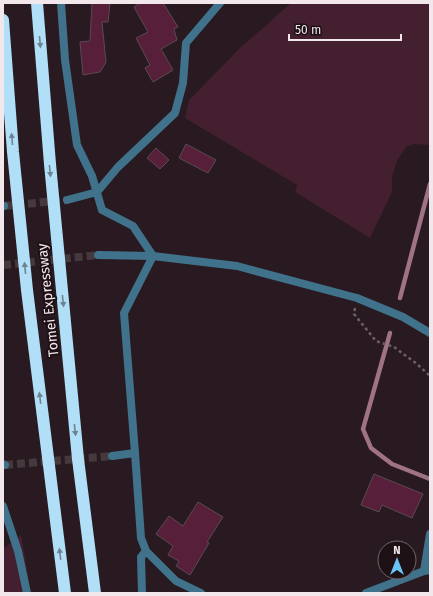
<svg xmlns="http://www.w3.org/2000/svg" width="433" height="596" viewBox="0 0 433 596" font-family="'Fira Sans',sans-serif">
<rect width="100%" height="100%" fill="#281a20"/>
<g fill="#431f2f">
<path d="M 291,3 L 430,3 L 430,145 L 414,144 L 406,147 L 397,161 L 392,176 L 392,192 L 370,238 L 295,192 L 297,185 L 185,118 L 189,100 L 240,48 Z"/>
<path d="M 21,535 L 31,593 L 3,593 L 3,549 Z"/>
</g>
<g fill="none" stroke-linecap="round" stroke-linejoin="round">
<g stroke="#9f7286" stroke-width="4.5">
<path d="M 400,298 L 430,184"/>
<path d="M 390,333 L 363,429 L 371,448 L 392,464 L 430,479"/>
</g>
</g>
<g fill="#571f3a" stroke="#5b4a51">
<path d="M 92,3 L 110,3 L 108,22 L 102,22 L 106,62 L 100,72 L 83,75 L 80,42 L 90,41 Z"/>
<path d="M 140,3 L 163,3 L 178,27 L 174,29 L 177,40 L 161,49 L 173,70 L 153,82 L 145,68 L 150,65 L 136,38 L 148,32 L 134,7 Z"/>
<path d="M 186,144 L 216,160 L 208,173 L 179,158 Z"/>
<path d="M 156,148 L 169,160 L 160,169 L 147,158 Z"/>
<path d="M 374,474 L 423,494 L 412,518 L 382,505 L 379,512 L 361,505 Z"/>
<path d="M 198,502 L 223,517 L 207,542 L 209,543 L 190,575 L 176,566 L 179,561 L 168,555 L 173,546 L 156,534 L 169,516 L 183,526 Z"/>
</g>
<g fill="none" stroke-linecap="round" stroke-linejoin="round">
<g stroke="#46393e" stroke-width="8" stroke-dasharray="8 4" stroke-linecap="butt">
<path d="M 4,206 L 67,200"/>
<path d="M 5,465 L 112,456"/>
</g>
<path stroke="#46393e" stroke-width="8" stroke-dasharray="8 4" stroke-linecap="butt" d="M 3,265 L 98,255"/>
<path stroke="#6d6065" stroke-width="2.5" stroke-dasharray="3 3" stroke-linecap="butt" d="M 355,308 L 354,314 L 376,341 L 394,347 L 417,364 L 430,376"/>
<g stroke="#40728b" stroke-width="8">
<path d="M 61,3 L 65,60 L 77,145 L 92,176 L 102,210 L 133,226 L 153,256 L 124,313 L 135,453 L 141,538 L 146,551 L 176,581 L 201,593"/>
<path d="M 67,200 L 97,192 L 118,167 L 175,113 L 183,83 L 186,43 L 220,3"/>
<path d="M 3,206 L 4,206"/>
<path d="M 112,456 L 135,453"/>
<path d="M 3,464 L 5,465"/>
<path d="M 3,506 L 18,551 L 27,593"/>
<path d="M 424,571 L 430,534"/>
<path d="M 142,593 L 141,557 L 146,551"/>
<path d="M 366,593 L 424,571 L 430,570"/>
</g>
<path stroke="#40728b" stroke-width="8" d="M 98,255 L 153,256 L 237,266 L 357,298 L 403,317 L 430,333"/>
<g stroke="#b1dff8" stroke-width="12">
<path d="M 37,3 L 50,164 L 78,459 L 95,593"/>
<path d="M 3,20 L 13,152 L 27,290 L 65,593"/>
</g>
</g>
<defs><path id="oneway-solid" d="M-6-.8H1V-3.2L6.5 0L1 3.2V.8H-6Z"/></defs>
<g fill="#6f8292">
<use href="#oneway-solid" transform="translate(40 42) rotate(85)"/>
<use href="#oneway-solid" transform="translate(12 139) rotate(-95)"/>
<use href="#oneway-solid" transform="translate(50 171) rotate(84)"/>
<use href="#oneway-solid" transform="translate(25 268) rotate(-96)"/>
<use href="#oneway-solid" transform="translate(63 301) rotate(84)"/>
<use href="#oneway-solid" transform="translate(40 398) rotate(-97)"/>
<use href="#oneway-solid" transform="translate(75 430) rotate(84)"/>
<use href="#oneway-solid" transform="translate(60 554) rotate(-97)"/>
</g>
<g text-anchor="middle" dominant-baseline="central" stroke-width="4" stroke-linejoin="round" paint-order="stroke">
<g font-size="14" fill="#f2e7eb" stroke="#1e1116">
<text transform="translate(48 300) rotate(-96)">Tomei Expressway</text>
</g>
</g>
<rect width="433" height="596" fill="none" stroke="#f2e7eb" stroke-width="8"/>
<g transform="translate(397 560)"><circle r="19" fill="#1e1116" stroke="#73676b"/>
<path d="M0-3L7 15L0 10L-7 15Z" fill="#69c4f1"/>
<text y="-6" font-size="11" font-weight="bold" text-anchor="middle" fill="#f2e7eb">N</text>
</g>
<path d="M289 34v6h112v-6" fill="none" stroke="#f2e7eb" stroke-width="2"/>
<text x="295" y="34" font-size="12" fill="#f2e7eb" stroke="#1e1116" stroke-width="3" paint-order="stroke">50 m</text>
</svg>
